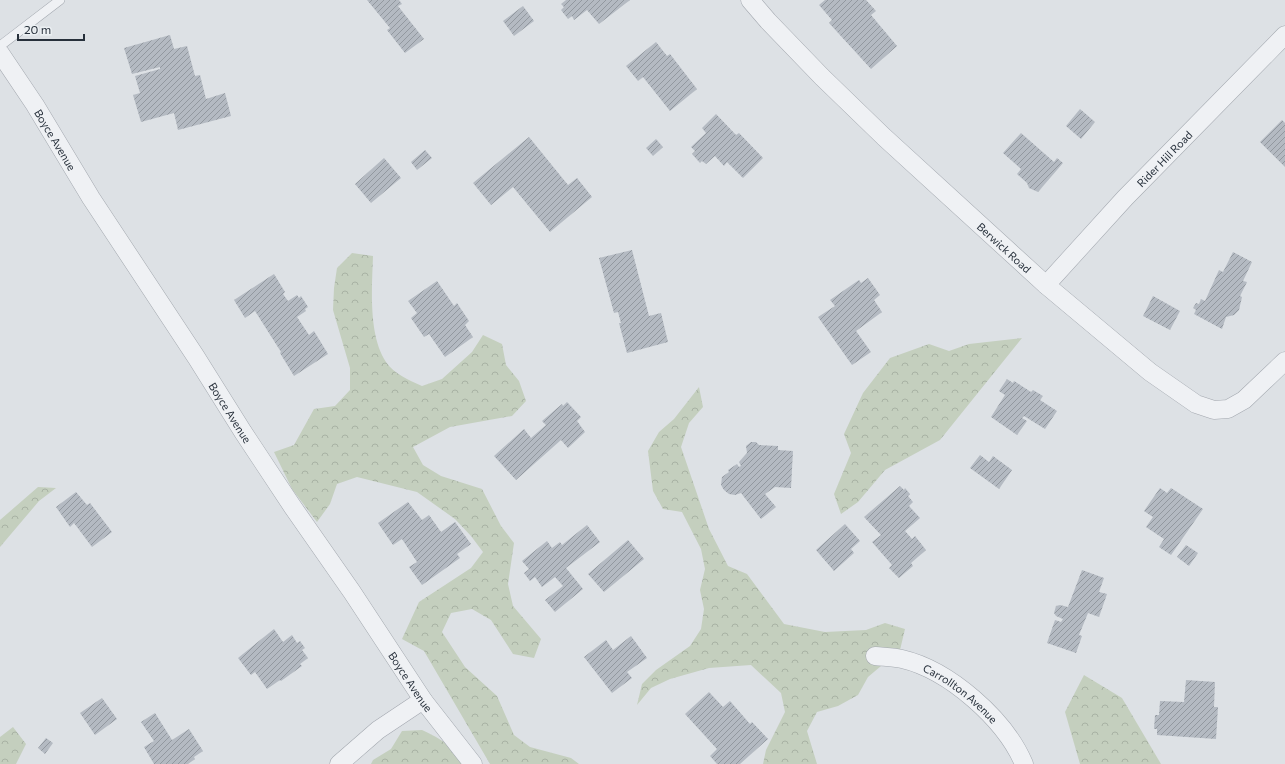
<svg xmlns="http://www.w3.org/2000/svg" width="1285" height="764" viewBox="0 0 1285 764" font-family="Commissioner,sans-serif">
<defs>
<pattern id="forest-crowns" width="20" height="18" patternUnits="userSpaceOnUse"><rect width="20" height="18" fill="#c4cfbe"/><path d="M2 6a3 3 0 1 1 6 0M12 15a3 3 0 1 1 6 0" fill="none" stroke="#a8b2a4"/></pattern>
<pattern id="building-hatch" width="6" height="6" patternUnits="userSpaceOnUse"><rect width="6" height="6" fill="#b4bac2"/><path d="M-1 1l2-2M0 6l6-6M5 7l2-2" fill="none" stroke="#92989f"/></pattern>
</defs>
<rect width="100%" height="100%" fill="#dde1e5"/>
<g fill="url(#forest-crowns)">
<path d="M 352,253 L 373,256 C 372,287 368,335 386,362 C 394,374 409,380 422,386 L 442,379 L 472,352 L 483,335 L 502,344 L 506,365 L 519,381 L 526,401 L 512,416 L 450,427 L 413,447 L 423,465 L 441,476 L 482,489 L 501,526 L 514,543 L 508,584 L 513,606 L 541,639 L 534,658 L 513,654 L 491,620 L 472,609 L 451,613 L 442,632 L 465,667 L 497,696 L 514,735 L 530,747 L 571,758 L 579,764 L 490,764 L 424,651 L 402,639 L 419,602 L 471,568 L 483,552 L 471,536 L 455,519 L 417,492 L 357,477 L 337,484 L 330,504 L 317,522 L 292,489 L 274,452 L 294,445 L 314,409 L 335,406 L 350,390 L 350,368 L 333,310 L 334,288 L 337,268 Z"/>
<path d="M 1022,338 L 940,440 L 885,470 L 858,502 L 841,514 L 834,494 L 851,453 L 844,434 L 863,393 L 890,358 L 929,344 L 949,351 L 969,344 Z"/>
<path d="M 699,387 L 703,407 L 689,423 L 681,447 L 709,529 L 728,566 L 747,574 L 784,624 L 825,632 L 866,630 L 885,623 L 905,629 L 900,650 L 868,677 L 858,695 L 838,706 L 817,712 L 807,731 L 817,764 L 763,764 L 766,750 L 785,712 L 781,693 L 751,665 L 709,668 L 670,679 L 651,688 L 637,705 L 642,684 L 656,670 L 690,646 L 701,629 L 704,609 L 700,590 L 705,569 L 701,549 L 682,512 L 663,509 L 653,491 L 648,451 L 659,432 L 674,419 Z"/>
<path d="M 38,487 L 56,488 L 39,501 L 0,547 L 0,520 Z"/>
<path d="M 1084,675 L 1122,698 L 1161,764 L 1080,764 L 1065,712 Z"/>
<path d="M 13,727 L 26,744 L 16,764 L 0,764 L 0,737 Z"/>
<path d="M 422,730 C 443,740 451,745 465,764 L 371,764 L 373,760 L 391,749 L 402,731 Z"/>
</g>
<g fill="url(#building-hatch)">
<path d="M 367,0 L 399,0 L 402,4 L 398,6 L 424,39 L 405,53 L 387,30 L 390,28 Z"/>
<path d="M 566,0 L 630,0 L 599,24 L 587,10 L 574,20 L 572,16 L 568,19 L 561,10 L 564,7 L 561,4 Z"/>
<path d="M 825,0 L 866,0 L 876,11 L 871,15 L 897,46 L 871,69 L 829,23 L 832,20 L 819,5 Z"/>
<path d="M 523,6 L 534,21 L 514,36 L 503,21 Z"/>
<path d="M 170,35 L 174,49 L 187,46 L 195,76 L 200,75 L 206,99 L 225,93 L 231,116 L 178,130 L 174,113 L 141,122 L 133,95 L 140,93 L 135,76 L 160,69 L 160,67 L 132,74 L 124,48 Z"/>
<path d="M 656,42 L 667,56 L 670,54 L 697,89 L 670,111 L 643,77 L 638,81 L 626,66 Z"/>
<path d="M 1080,109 L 1095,122 L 1081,139 L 1066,126 Z"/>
<path d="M 716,114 L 736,135 L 739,133 L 763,158 L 743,178 L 727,162 L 724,166 L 715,156 L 706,164 L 702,161 L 700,163 L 692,154 L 695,151 L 691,147 L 706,133 L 702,128 Z"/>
<path d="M 1282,120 L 1285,123 L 1285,167 L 1260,142 Z"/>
<path d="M 1021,133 L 1054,162 L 1057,158 L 1063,163 L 1038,192 L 1029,188 L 1027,183 L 1017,174 L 1021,169 L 1003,153 Z"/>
<path d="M 529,137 L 568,185 L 577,178 L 592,197 L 550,232 L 513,187 L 491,205 L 473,183 Z"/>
<path d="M 656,139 L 663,147 L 653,156 L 646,148 Z"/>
<path d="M 425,150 L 432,158 L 417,170 L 411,162 Z"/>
<path d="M 384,158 L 401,178 L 371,203 L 355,184 Z"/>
<path d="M 632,250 L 649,316 L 661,313 L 668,342 L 627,353 L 619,323 L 621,323 L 618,312 L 614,313 L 599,258 Z"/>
<path d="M 1233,252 L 1252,262 L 1243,281 L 1247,282 L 1240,296 L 1242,297 L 1239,310 L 1234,315 L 1226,317 L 1222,329 L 1194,314 L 1196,310 L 1193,308 L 1196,303 L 1199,304 L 1201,299 L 1205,301 L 1219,270 L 1223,272 Z"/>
<path d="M 274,274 L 285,292 L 283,294 L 288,301 L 297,295 L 299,298 L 301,296 L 308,307 L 305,309 L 306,311 L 297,317 L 309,335 L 314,331 L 328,354 L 294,376 L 280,353 L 281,352 L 255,311 L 245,318 L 234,300 Z"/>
<path d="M 868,278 L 880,295 L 874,300 L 882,312 L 856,331 L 871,352 L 852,365 L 818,317 L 835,306 L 830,300 L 859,280 L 861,283 Z"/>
<path d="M 437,281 L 454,306 L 457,303 L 469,321 L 465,325 L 473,337 L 445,357 L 429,334 L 424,337 L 411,318 L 417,313 L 408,301 Z"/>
<path d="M 1153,296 L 1180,311 L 1170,330 L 1143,316 Z"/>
<path d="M 1007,379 L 1013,383 L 1014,381 L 1031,392 L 1033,390 L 1043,396 L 1040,400 L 1057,411 L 1045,429 L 1024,416 L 1022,418 L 1027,421 L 1017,435 L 991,417 L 1005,395 L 999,391 Z"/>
<path d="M 567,402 L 581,417 L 577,421 L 585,432 L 568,448 L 561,440 L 516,480 L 494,456 L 524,429 L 531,438 L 546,425 L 542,421 L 562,404 L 563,406 Z"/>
<path d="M 751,442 L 756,442 L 759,445 L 778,446 L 778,450 L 793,451 L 791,488 L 775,487 L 765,494 L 776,507 L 761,519 L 741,493 L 735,495 L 729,494 L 724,490 L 721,485 L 722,477 L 729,472 L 728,470 L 737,464 L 739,467 L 741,466 L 739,462 L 747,453 L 746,446 Z"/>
<path d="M 980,455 L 989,462 L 993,456 L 1012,470 L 999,489 L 970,468 Z"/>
<path d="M 900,486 L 904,490 L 905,488 L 910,494 L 908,496 L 913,502 L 909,506 L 920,518 L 905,531 L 912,539 L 915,536 L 926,550 L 911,563 L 913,566 L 899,578 L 889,568 L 892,565 L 872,542 L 881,535 L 864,517 Z"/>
<path d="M 1160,488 L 1167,493 L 1171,488 L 1203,509 L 1171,555 L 1159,547 L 1164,539 L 1146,527 L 1153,517 L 1144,511 Z"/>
<path d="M 76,492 L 87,505 L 90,503 L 112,532 L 92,547 L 74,523 L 70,527 L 56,507 Z"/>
<path d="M 408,502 L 422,520 L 429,515 L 441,532 L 455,522 L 471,544 L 457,554 L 460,558 L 422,585 L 409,567 L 417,562 L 402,539 L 393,545 L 378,523 Z"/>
<path d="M 845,524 L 860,541 L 851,549 L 854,553 L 834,571 L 816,550 Z"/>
<path d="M 587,525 L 600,542 L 566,568 L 583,589 L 555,612 L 545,600 L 563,586 L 555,577 L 542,587 L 535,577 L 530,581 L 524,573 L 529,569 L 522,561 L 547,541 L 552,548 L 560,542 L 562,545 Z"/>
<path d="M 628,540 L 644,559 L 604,592 L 588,574 Z"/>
<path d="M 1186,545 L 1198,553 L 1189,566 L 1177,557 Z"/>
<path d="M 1082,570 L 1104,578 L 1099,592 L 1107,594 L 1099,617 L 1088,613 L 1079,635 L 1082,636 L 1076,653 L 1047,643 L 1055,620 L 1061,622 L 1063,619 L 1056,616 L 1054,613 L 1056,606 L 1060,605 L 1068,607 Z"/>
<path d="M 274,629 L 283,642 L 292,635 L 297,643 L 300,641 L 305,648 L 302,650 L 308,658 L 300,664 L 302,666 L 281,681 L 280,680 L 267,689 L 255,672 L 251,675 L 238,658 Z"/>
<path d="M 631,636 L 647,658 L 627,672 L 632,678 L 612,693 L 584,657 L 606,640 L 613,650 Z"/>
<path d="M 1186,680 L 1215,682 L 1214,707 L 1218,707 L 1216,739 L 1157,735 L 1157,729 L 1154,729 L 1155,715 L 1159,715 L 1160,701 L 1184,702 Z"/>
<path d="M 709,692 L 723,707 L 730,701 L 750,724 L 752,722 L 768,739 L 740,764 L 717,764 L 710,756 L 717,749 L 685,714 Z"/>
<path d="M 102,698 L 117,719 L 95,735 L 80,713 Z"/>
<path d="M 155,713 L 172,740 L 189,729 L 203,751 L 194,757 L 195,759 L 188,764 L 154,764 L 144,747 L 154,741 L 141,722 Z"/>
<path d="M 46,738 L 53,743 L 45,754 L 38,748 Z"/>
</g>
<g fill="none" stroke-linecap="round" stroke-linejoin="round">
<defs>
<path id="lane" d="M 0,46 L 60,0"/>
<g id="street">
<path id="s1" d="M 750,0 L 768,21 L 822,77 L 884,137 L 1046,285 L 1150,372 L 1196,404 L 1214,410 L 1228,409 L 1244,400 L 1285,361"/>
<path id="s2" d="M 0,53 L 35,105 L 91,198 L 196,357 L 243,432 L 292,506 L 352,592 L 423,700 L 473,764"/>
<path id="s3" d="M 1046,285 L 1125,198 L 1285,35"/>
<path id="s4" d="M 875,656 C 884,657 893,657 902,659 C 949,670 1005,719 1024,764"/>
<path d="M 339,764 L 378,730 L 423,700"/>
</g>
</defs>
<use href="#lane" stroke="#a3a8af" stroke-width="10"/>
<use href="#street" stroke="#a3a8af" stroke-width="19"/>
<use href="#lane" stroke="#eff1f4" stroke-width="9"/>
<use href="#street" stroke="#eff1f4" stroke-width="18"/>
</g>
<g text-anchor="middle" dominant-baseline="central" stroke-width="3" stroke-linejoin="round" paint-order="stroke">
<g font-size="11" fill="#27303b" stroke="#ecf0f3">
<text stroke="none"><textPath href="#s2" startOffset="103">Boyce Avenue</textPath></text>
<text stroke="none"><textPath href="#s3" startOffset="173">Rider Hill Road</textPath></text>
<text stroke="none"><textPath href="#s1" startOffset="355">Berwick Road</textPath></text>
<text stroke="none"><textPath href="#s2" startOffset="427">Boyce Avenue</textPath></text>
<text stroke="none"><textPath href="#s2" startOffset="751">Boyce Avenue</textPath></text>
<text stroke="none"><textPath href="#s4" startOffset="96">Carrollton Avenue</textPath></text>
</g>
</g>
<path d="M18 34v6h66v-6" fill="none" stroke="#27303b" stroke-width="2"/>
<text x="24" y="34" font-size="12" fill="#27303b" stroke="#ecf0f3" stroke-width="3" paint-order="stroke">20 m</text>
</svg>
